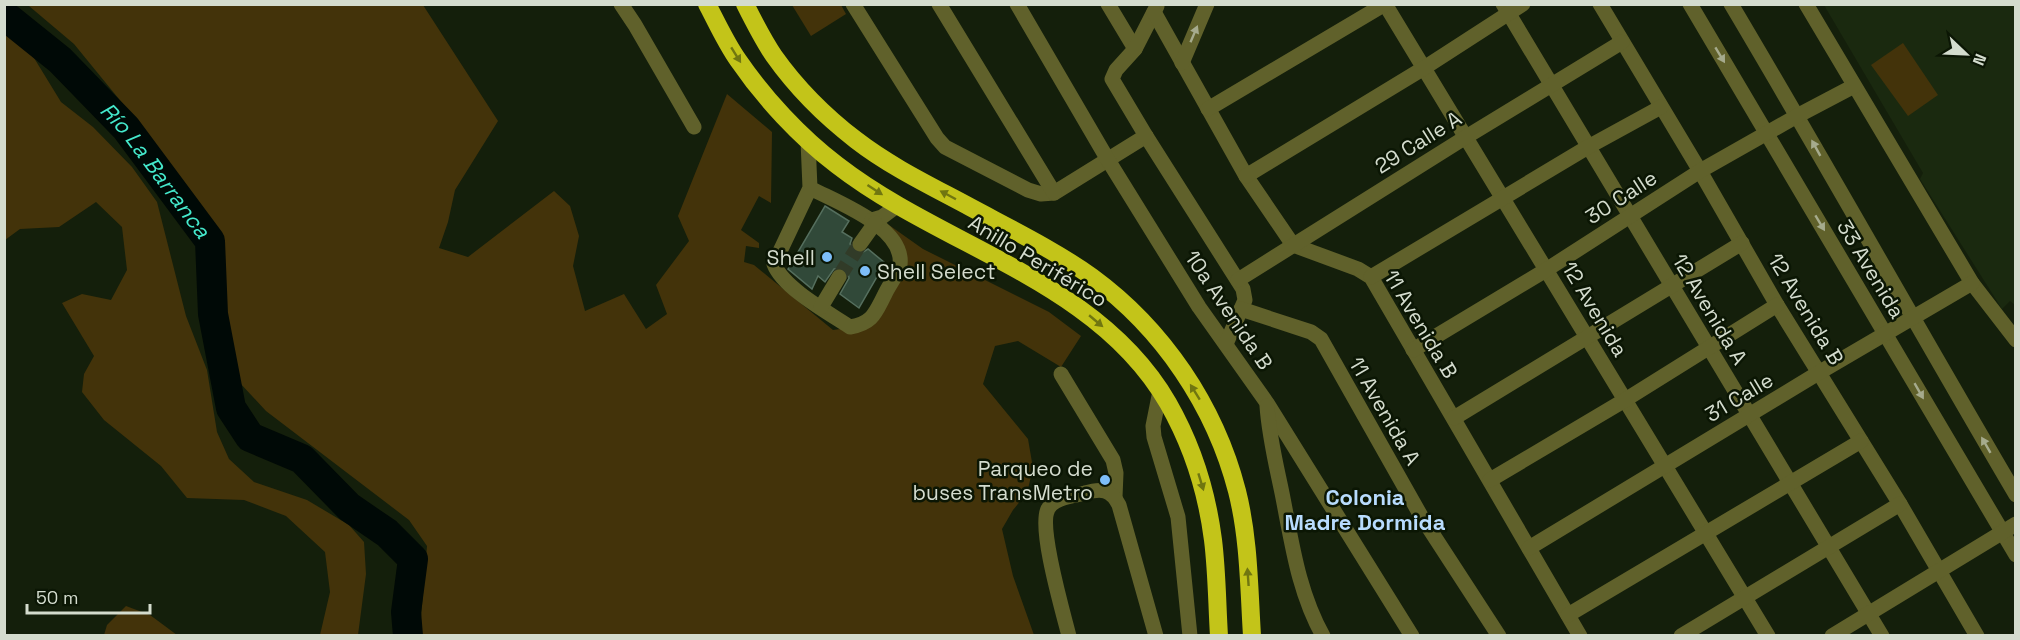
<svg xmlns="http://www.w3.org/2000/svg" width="2020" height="640" viewBox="0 0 2020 640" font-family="'Space Grotesk',sans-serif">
<rect width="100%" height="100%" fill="#141f0b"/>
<path fill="#1a290f" d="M 1824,5 L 2015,5 L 2015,305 L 2010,301 L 2002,309 L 1920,179 L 1923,173 Z"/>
<g fill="#43330a">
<path d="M 11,5 L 423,5 L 498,121 L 455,190 L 448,222 L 439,248 L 468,257 L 554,191 L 570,206 L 579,236 L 573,266 L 585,311 L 624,294 L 646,329 L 667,314 L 656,285 L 689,241 L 678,216 L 727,94 L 772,132 L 771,203 L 759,196 L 741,230 L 759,243 L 759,248 L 746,246 L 744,262 L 754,265 L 833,330 L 863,326 L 900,257 L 889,225 L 923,249 L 1049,312 L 1081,336 L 1061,367 L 1018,341 L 995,346 L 983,384 L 1028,439 L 1033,468 L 1027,493 L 1013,510 L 1002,529 L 1013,576 L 1034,635 L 422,635 L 421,618 L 427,546 L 409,520 L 266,411 L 239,382 L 221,350 L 220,258 L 202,217 L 132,115 L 74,44 L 29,6 Z"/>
<path d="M 792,5 L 841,5 L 846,14 L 811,36 Z"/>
<path d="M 5,28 L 31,53 L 61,102 L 93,127 L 132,167 L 157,202 L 186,316 L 207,370 L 217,432 L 229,459 L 254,482 L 307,500 L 349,525 L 364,542 L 366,574 L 358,635 L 320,635 L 330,592 L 325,552 L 286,516 L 244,500 L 187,498 L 161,466 L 104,420 L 82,392 L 84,374 L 94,356 L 62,303 L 82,294 L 111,300 L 127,270 L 122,227 L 96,202 L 59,227 L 20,229 L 5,240 Z"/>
<path d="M 1903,43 L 1938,95 L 1908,116 L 1871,65 Z"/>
<path d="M 126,606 L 150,615 L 177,635 L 104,635 L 107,625 Z"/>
</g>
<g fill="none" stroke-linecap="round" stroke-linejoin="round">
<path stroke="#000906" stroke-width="30" id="s1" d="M 4,15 L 60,60 L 126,128 L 210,241 L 213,314 L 231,408 L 250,437 L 302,459 L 349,507 L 387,533 L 413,559 L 406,612 L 408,636"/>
</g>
<path fill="#314939" stroke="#556f5e" stroke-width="1.5" d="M 825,206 L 849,221 L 842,232 L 852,238 L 850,244 L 854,252 L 860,254 L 868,249 L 885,263 L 859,308 L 840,294 L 849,278 L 848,273 L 843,268 L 834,269 L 825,282 L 818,276 L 812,289 L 788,269 Z"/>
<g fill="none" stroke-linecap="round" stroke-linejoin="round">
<path stroke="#313b28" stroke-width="15" stroke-dasharray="15 8" stroke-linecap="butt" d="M 839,277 L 860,244"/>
<g stroke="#60612b" stroke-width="15">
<path d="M 621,4 L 635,25 L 694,127"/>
<path d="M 853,4 L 937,138 L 945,147 L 1028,190 L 1041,194 L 1054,193 L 1146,136"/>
<path d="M 939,4 L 1054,193"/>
<path d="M 1017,4 L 1108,160 L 1199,307 L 1267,403 L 1412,636"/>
<path d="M 1108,4 L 1135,49"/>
<path d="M 1385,4 L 1768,636"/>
<path d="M 1503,4 L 1882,636"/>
<path d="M 1600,4 L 1700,171 L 1777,305 L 1900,504 L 1977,636"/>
<path d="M 1690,4 L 2016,555"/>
<path d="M 1731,4 C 1828,167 1920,332 2016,495"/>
<path d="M 1806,4 L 1972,283 L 2016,340"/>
<path d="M 1157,6 L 1135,49 L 1116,70 L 1112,79 L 1146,136 L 1243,289 L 1245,300 L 1226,344"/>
<path d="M 1154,12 L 1246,176 L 1293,245 L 1358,269 L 1371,277 L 1580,636"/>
<path d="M 1182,63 L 1207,4"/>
<path d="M 1208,109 L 1385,4"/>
<path d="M 808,141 L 810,188 L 774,264 C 783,288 829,313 850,327 C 873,323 875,313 885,294 C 889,285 898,274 900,265 C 905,227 836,202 810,188"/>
<path d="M 1246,176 L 1424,68 L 1523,4"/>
<path d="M 872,220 L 882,217 L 898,205"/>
<path d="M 860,244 L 875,223"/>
<path d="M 1371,277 L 1588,147 L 1661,107"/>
<path d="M 1238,280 L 1466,137 L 1622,42"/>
<path d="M 821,307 L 839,277"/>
<path d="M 1241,309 L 1311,332 L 1321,339 L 1421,516 L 1499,636"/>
<path d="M 1413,350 L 1546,270 L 1700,171 L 1797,116 L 1854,86"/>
<path d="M 1061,374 L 1113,460 L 1116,473 L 1115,497"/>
<path d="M 1160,391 L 1153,426 L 1154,437 L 1178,517 L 1190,636"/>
<path d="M 1267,406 C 1269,436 1276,464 1282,493 C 1292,543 1298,591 1323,636"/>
<path d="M 1454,418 L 1742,243"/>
<path d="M 1490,480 L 1625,400 L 1777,305"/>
<path d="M 1529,548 L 1820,372 L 1972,283"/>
<path d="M 1568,615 L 1861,441"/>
<path d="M 1069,636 C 1063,612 1038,527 1048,509 C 1054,497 1074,496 1085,493 C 1101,488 1111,489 1119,505 L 1156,636"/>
<path d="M 1681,636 L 1900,504"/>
<path d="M 1832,636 L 2016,524"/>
</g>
<g stroke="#c3c419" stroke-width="18">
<path d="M 707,4 C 717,23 726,43 738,60 C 764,98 800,137 837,165 C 944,248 1097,280 1168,403 C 1192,445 1207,493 1213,540 C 1217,572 1217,604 1219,636"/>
<path d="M 745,4 C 754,22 763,40 774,56 C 796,87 826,117 856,140 C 891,167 931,186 970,207 C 1011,229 1054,250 1092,277 C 1163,329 1215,406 1237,491 C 1249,538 1249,588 1252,636"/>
</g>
</g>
<defs><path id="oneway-solid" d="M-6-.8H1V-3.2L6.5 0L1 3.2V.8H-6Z" transform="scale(1.5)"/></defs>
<g fill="#a6ab8d">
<use href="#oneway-solid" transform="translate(1194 34) rotate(-67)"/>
<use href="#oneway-solid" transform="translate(1720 55) rotate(59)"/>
<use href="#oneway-solid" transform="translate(1816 148) rotate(-119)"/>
<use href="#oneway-solid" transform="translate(1820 223) rotate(59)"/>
<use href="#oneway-solid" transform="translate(1919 391) rotate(60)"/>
<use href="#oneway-solid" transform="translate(1986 445) rotate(-120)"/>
</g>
<g fill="#707610">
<use href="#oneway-solid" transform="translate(736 55) rotate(58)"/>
<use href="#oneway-solid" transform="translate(875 190) rotate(33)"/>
<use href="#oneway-solid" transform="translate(948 195) rotate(-152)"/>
<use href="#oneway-solid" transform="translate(1096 321) rotate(40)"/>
<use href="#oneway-solid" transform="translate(1195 392) rotate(-122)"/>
<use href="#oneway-solid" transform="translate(1201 482) rotate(73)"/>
<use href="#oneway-solid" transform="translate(1248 577) rotate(-94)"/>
</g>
<g fill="#7dbef9" stroke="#0b1604" stroke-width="2">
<circle cx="827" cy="257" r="6"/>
<circle cx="865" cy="271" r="6"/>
<circle cx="1105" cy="480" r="6"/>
</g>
<g text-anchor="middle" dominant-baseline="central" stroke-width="5" stroke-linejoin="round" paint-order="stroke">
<g font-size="21" fill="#d4dcce" stroke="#0b1604">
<text transform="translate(1418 142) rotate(-32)">29 Calle A</text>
<text transform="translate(1621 197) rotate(-33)">30 Calle</text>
<text transform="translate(1038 261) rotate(31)">Anillo Periférico</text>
<text transform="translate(1871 269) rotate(59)">33 Avenida</text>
<text transform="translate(1595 309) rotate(59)">12 Avenida</text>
<text transform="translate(1710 309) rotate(59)">12 Avenida A</text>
<text transform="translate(1806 309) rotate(59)">12 Avenida B</text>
<text transform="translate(1229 310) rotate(56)">10a Avenida B</text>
<text transform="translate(1421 324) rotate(59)">11 Avenida B</text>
<text transform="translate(1739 397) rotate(-31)">31 Calle</text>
<text transform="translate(1385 411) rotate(60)">11 Avenida A</text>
</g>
<g font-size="21" fill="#d4dcce" stroke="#0b1604" text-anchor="end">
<text x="815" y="257">Shell</text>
<text x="877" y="271" text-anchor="start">Shell Select</text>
<text x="1093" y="468">Parqueo de<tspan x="1093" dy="24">buses TransMetro</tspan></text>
</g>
<g font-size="22" font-style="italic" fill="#44e9cc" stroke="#0b1604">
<text stroke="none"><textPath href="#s1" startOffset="218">Río La Barranca</textPath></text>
</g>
<g font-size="22" font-weight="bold" fill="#b8dcfe" stroke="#0b1604">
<text x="1365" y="497">Colonia<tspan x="1365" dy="25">Madre Dormida</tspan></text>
</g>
</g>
<rect width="2020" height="640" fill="none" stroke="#d4dcce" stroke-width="12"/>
<g transform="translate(1966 54) rotate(113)" stroke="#0b1604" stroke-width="4.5" paint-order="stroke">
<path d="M0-4.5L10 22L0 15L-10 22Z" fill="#d4dcce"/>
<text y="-9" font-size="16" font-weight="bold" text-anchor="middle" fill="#d4dcce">N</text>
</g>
<path d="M27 604v9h123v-9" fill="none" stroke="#d4dcce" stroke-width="3"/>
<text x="36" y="604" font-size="18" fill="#d4dcce" stroke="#0b1604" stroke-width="4.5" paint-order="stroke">50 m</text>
</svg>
